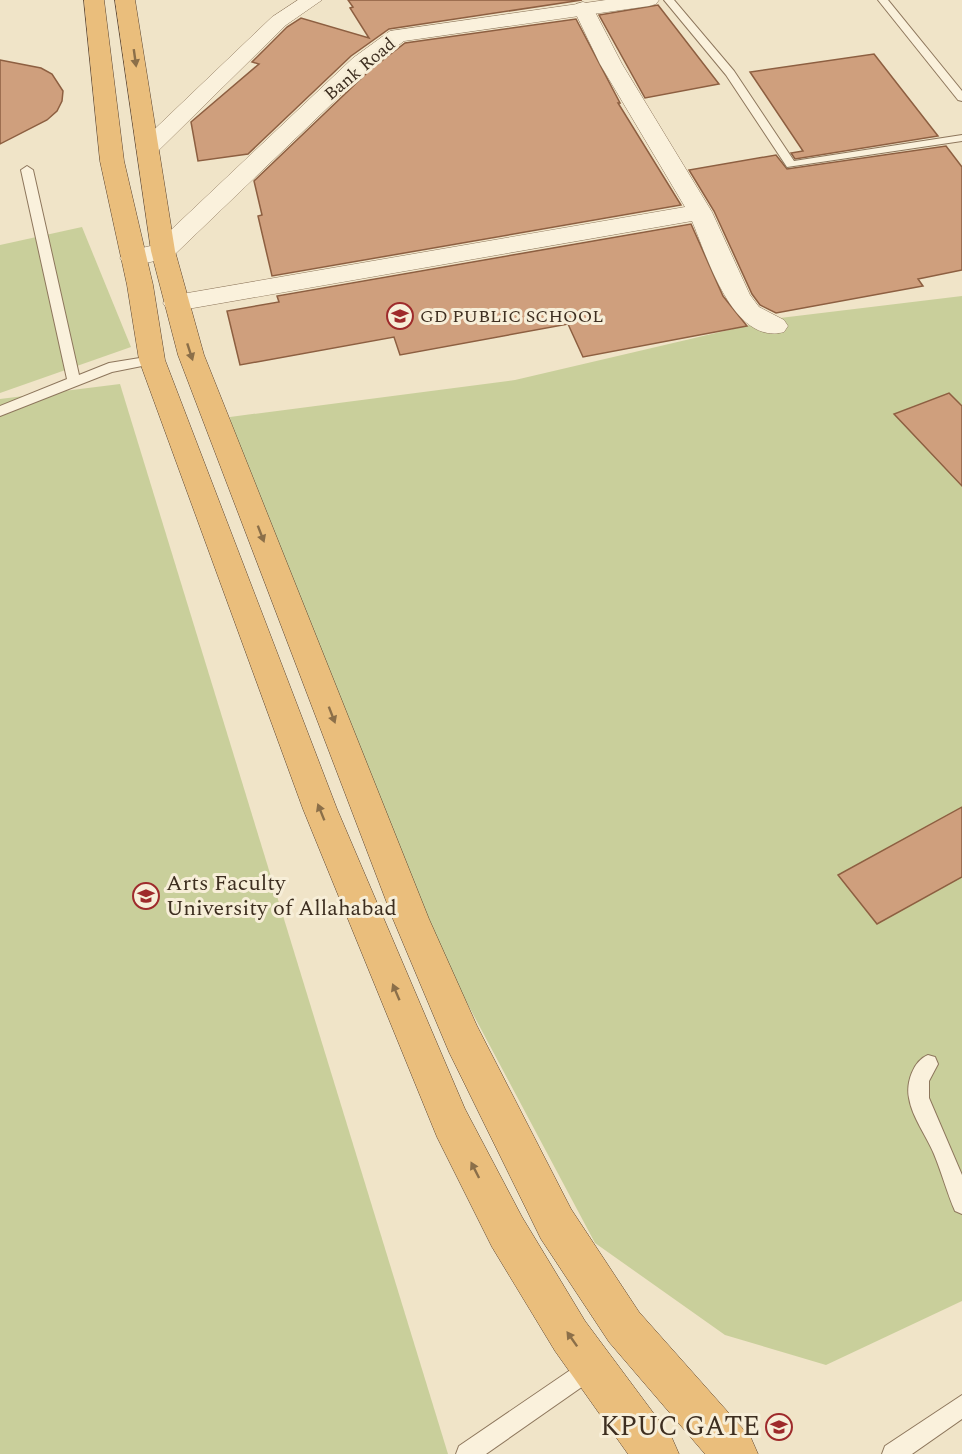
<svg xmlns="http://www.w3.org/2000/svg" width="962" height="1454" viewBox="0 0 962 1454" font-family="Spectral,serif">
<rect width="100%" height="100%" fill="#f0e4c8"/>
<g fill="#c9cf9b">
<path d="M 82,227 L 131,347 L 0,393 L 0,245 Z"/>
<path d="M 962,296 L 962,1301 L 826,1365 L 725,1335 L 595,1243 L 385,849 L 241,520 L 230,417 L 515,380 L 780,318 Z"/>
<path d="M 120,384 L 448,1454 L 0,1454 L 0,399 Z"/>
</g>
<g fill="#cf9f7d" stroke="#8d5f41" stroke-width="1.5">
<path d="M 348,0 L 582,0 L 389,29 L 351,56 L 248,154 L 198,161 L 191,122 L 259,64 L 252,62 L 287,27 L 301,18 L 369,38 L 350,8 L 353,7 Z"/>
<path d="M 658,5 L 719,84 L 645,98 L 599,15 Z"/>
<path d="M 576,19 L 620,103 L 618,103 L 681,205 L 272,276 L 258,216 L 262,215 L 254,181 L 370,70 L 405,43 Z"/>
<path d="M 874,54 L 938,136 L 795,159 L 791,153 L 803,151 L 750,72 Z"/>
<path d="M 0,60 L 41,68 L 52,74 L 63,91 L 62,101 L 57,111 L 47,120 L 0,144 Z"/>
<path d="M 946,146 L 962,167 L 962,270 L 918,279 L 923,286 L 776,313 L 760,305 L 752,294 L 714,211 L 689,170 L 776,155 L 787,169 Z"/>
<path d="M 691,224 L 723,296 L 747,326 L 583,357 L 568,324 L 400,355 L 394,337 L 240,365 L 227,311 L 279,302 L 277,296 Z"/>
<path d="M 949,393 L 962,406 L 962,486 L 894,414 Z"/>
<path d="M 962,807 L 962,877 L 877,924 L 838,875 Z"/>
</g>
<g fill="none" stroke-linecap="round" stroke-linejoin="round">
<defs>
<g id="service">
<path d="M 664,0 L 674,0 L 734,71 L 794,161 L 962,135 L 962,141 L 787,167 L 726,75 Z"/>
<path d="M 878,0 L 888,0 L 962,91 L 962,101 L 958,100 Z"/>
<path d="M 27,166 L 33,170 L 79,375 L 109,363 L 152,356 L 159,360 L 152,364 L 112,372 L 0,416 L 0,406 L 67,379 L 21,170 Z"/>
<path d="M 928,1055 L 935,1057 L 938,1064 L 929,1081 L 929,1098 L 962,1175 L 962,1214 L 955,1211 C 947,1193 942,1173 934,1154 C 927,1137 912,1117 909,1098 C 906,1083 913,1061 928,1055 Z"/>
<path d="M 591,1356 L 599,1359 L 602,1367 L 599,1375 L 486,1454 L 456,1454 L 459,1446 Z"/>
<path d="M 962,1395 L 962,1419 L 912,1454 L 882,1454 L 885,1446 Z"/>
</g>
<g id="minor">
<path d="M 298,0 L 322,0 L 286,25 L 156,153 L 140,153 L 136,148 L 140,143 L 272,17 Z"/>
<path d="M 583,2 L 590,4 L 593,8 L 622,64 L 712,212 L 750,295 L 759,307 L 784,320 L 788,326 L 784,332 C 733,346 707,256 692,221 L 176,311 L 167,309 L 163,303 L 167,297 L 176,295 L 685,207 L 600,64 L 573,8 L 576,4 Z"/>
</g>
<path id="tertiary" d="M 606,0 L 659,0 L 656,4 L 649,6 L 404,41 L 369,68 L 172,257 L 133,266 L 124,264 L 120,258 L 124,252 L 155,245 L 353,58 L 390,31 Z"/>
<g id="trunk">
<path d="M 84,0 L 104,0 L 124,161 L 153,285 L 165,360 L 337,809 L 465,1109 L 522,1217 L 585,1321 L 672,1438 L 679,1454 L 628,1454 L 555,1351 L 492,1247 L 437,1137 L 303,809 L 139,360 L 127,285 L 100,161 Z"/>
<path d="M 115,0 L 135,0 L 175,251 L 204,355 L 429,919 L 477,1026 L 571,1209 L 639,1312 L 751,1438 L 758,1454 L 705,1454 L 609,1342 L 541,1239 L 449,1052 L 393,919 L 178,355 L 151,251 Z"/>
</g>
</defs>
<use href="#service" stroke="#8d765c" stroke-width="2"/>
<use href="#minor" stroke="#8d765c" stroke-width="1"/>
<use href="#tertiary" stroke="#8d765c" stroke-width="1"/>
<use href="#trunk" stroke="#5b4430" stroke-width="1"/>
<use href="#service" fill="#faf1dc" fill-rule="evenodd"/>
<use href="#minor" fill="#faf1dc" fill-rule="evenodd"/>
<use href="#tertiary" fill="#faf1dc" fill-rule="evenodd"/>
<use href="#trunk" fill="#eabe7c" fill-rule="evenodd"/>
</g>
<defs><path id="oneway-solid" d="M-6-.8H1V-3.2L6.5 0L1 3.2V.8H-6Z" transform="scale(1.5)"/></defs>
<g fill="#8b6f49">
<use href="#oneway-solid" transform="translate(135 58) rotate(82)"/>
<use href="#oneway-solid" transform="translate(190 352) rotate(72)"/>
<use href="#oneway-solid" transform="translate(261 534) rotate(69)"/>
<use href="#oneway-solid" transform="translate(332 715) rotate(69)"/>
<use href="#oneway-solid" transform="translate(321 812) rotate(-112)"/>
<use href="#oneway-solid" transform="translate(396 992) rotate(-113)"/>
<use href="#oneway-solid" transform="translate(475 1170) rotate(-117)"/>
<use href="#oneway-solid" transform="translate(572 1339) rotate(-125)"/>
</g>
<defs>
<symbol id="school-ring" viewBox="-11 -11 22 22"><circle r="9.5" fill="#f7eed8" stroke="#9e2a2b" stroke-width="1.5"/><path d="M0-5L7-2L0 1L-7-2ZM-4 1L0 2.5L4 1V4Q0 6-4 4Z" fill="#9e2a2b"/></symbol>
<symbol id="university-ring" viewBox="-11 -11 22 22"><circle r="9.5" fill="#f7eed8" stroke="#9e2a2b" stroke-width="1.5"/><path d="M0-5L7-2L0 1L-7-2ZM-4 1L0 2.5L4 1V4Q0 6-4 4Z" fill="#9e2a2b"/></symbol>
</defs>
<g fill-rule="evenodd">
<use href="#school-ring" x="385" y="301" width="30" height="30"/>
<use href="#university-ring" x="131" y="881" width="30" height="30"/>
<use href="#university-ring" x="764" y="1412" width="30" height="30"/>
</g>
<g text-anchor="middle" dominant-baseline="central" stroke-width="6" stroke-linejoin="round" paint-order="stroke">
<g font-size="18" fill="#3d2e20" stroke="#f7eed8">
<text transform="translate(360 69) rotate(-40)">Bank Road</text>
</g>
<g font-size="18" fill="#3d2e20" stroke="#f7eed8" text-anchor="start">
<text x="420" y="316">GD PUBLIC SCHOOL</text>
</g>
<g font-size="22" fill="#3d2e20" stroke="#f7eed8" text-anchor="start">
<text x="166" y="883">Arts Faculty<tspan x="166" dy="25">University of Allahabad</tspan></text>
</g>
<g font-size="27" fill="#3d2e20" stroke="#f7eed8" text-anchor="end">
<text x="760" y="1427">KPUC GATE</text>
</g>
</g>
</svg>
